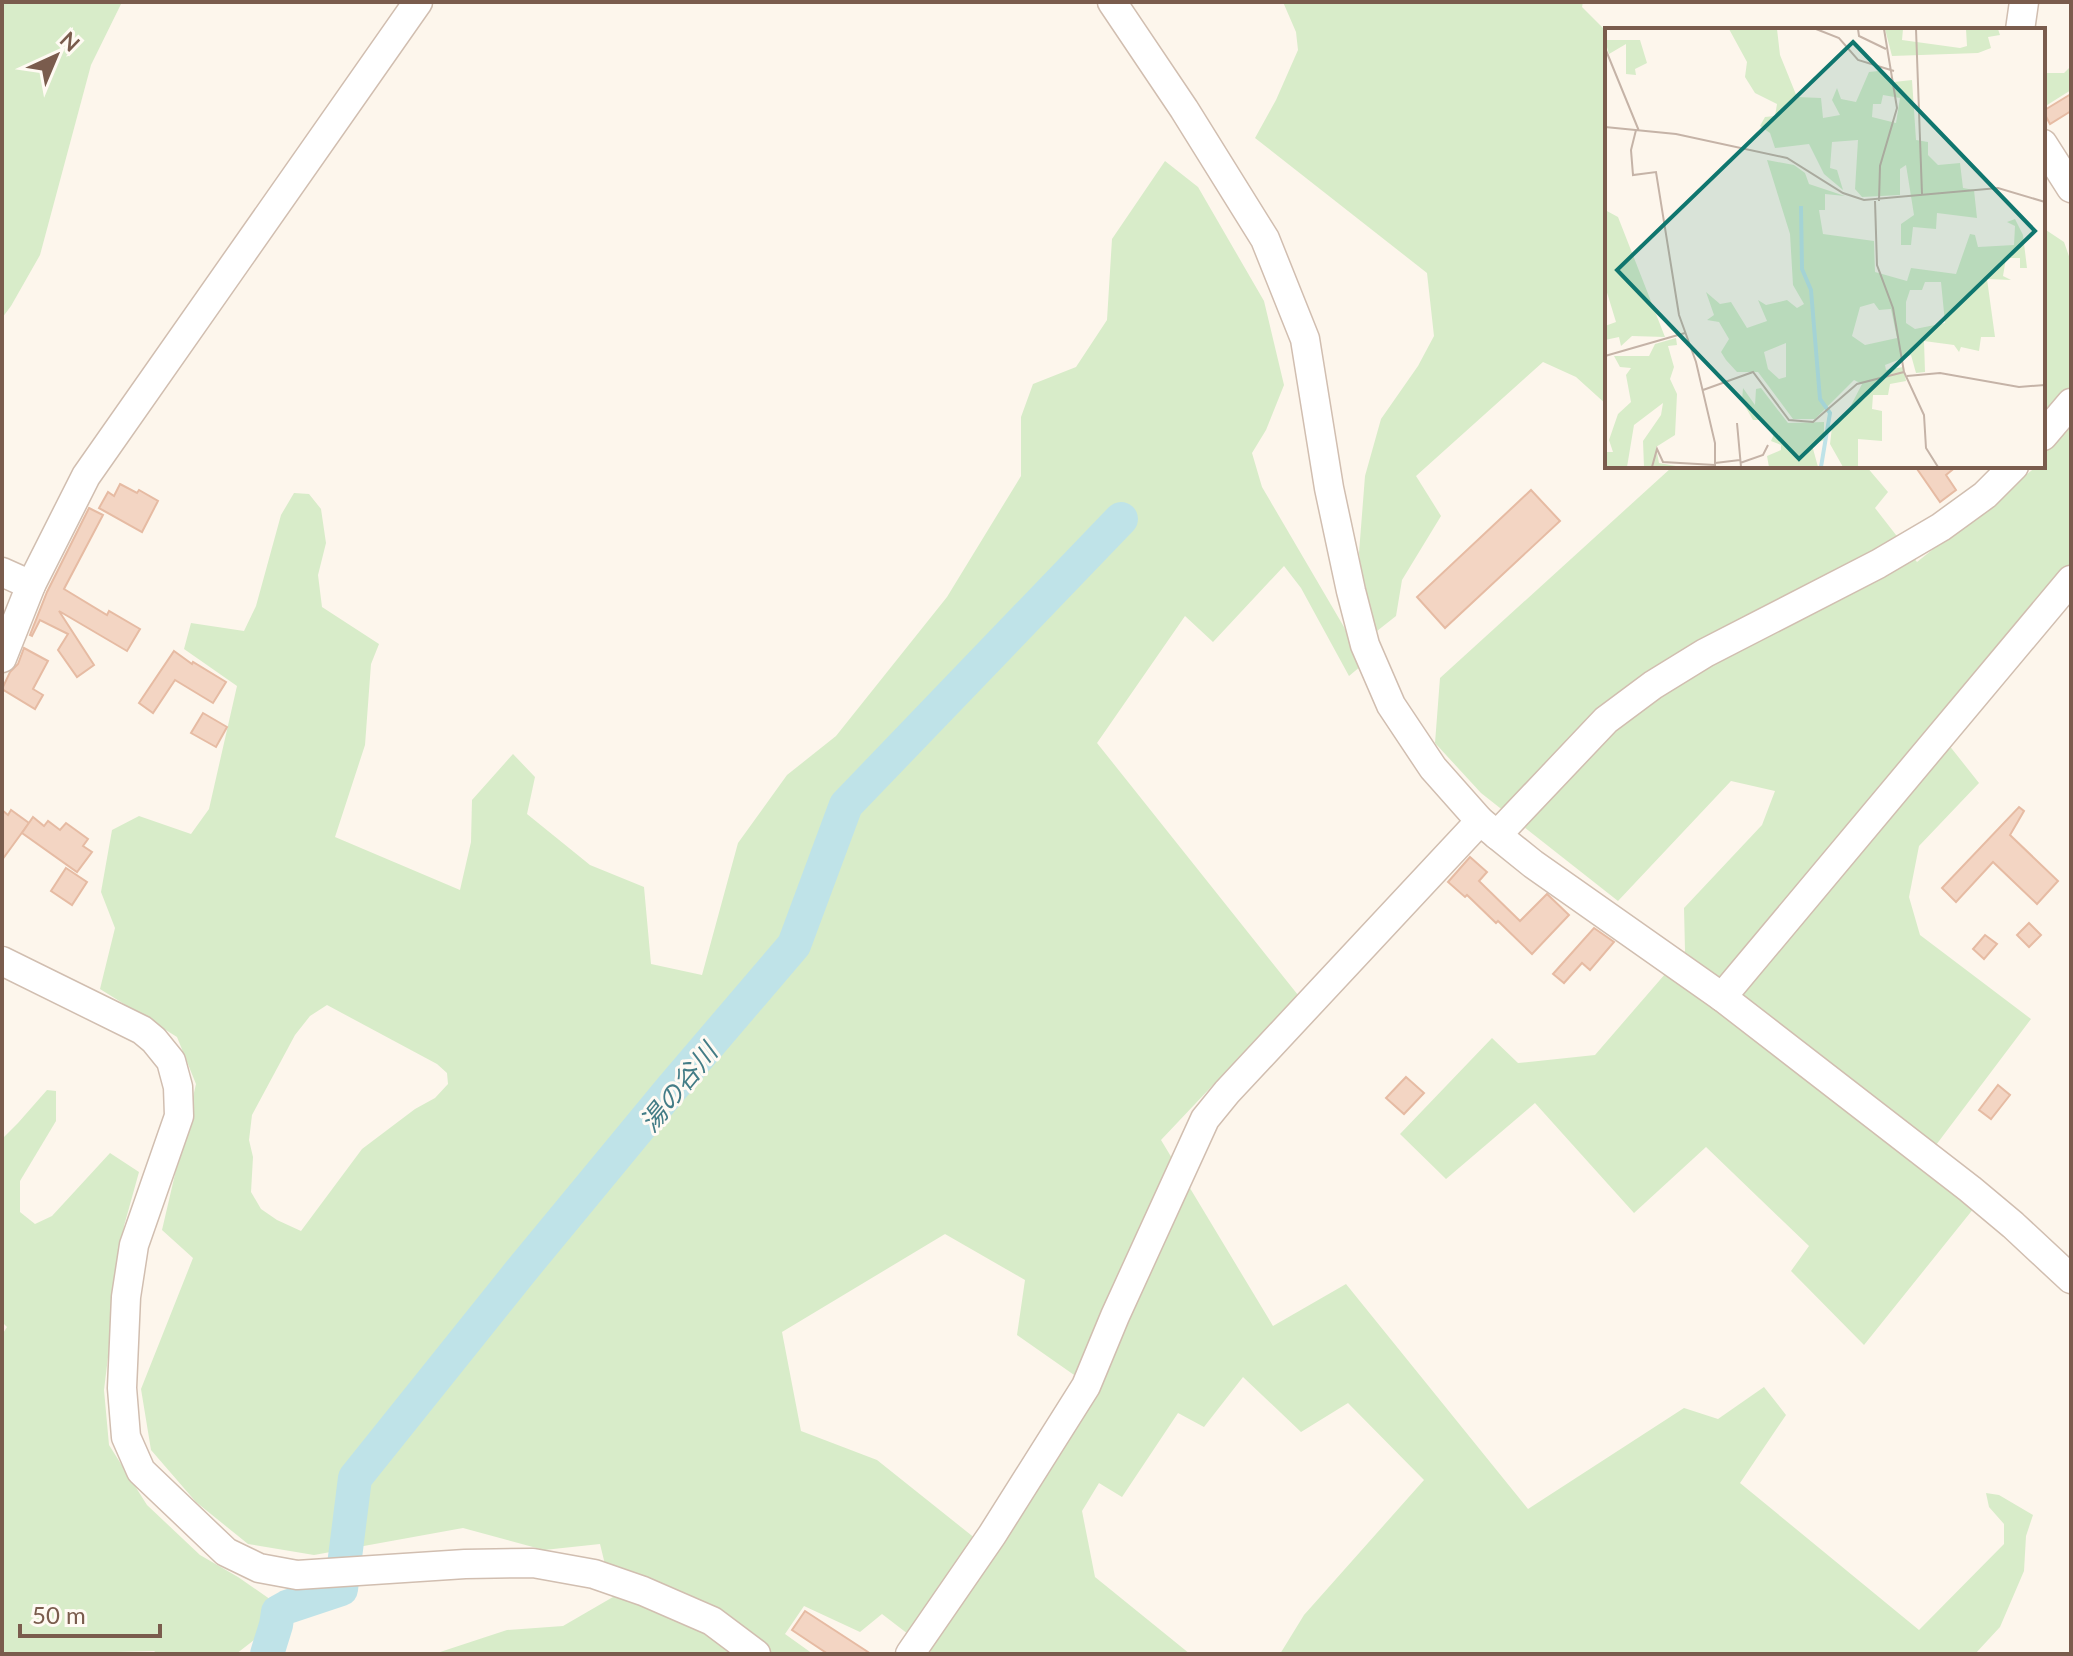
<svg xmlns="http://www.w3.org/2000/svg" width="2073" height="1656" viewBox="0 0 2073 1656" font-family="Lato,'Noto Sans JP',sans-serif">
<rect width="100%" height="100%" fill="#fdf6ec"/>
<g fill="#d8ecc9" fill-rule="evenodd">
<path d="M 2,2 L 122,2 L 91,65 L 40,255 L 11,306 L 2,318 Z"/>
<path d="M 1283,2 L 1583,2 L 1582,7 L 1607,32 L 1607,196 L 1605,199 L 1607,206 L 1607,405 L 1576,377 L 1543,362 L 1416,476 L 1441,516 L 1402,580 L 1396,616 L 1377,631 L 1365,601 L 1359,553 L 1365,476 L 1381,419 L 1418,366 L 1434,336 L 1427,273 L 1255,138 L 1276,100 L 1298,50 L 1296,32 Z"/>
<path d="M 2071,66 L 2071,90 L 2044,107 L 2043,73 L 2064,73 Z"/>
<path d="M 1165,161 L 1198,187 L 1264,301 L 1284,385 L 1266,430 L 1252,453 L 1262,487 L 1344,627 L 1361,666 L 1349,676 L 1301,588 L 1284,566 L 1213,642 L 1185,616 L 1097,743 L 1298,995 L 1161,1140 L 1273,1326 L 1346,1284 L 1528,1509 L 1684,1408 L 1718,1419 L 1764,1387 L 1786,1415 L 1740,1483 L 1919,1630 L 2004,1544 L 2004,1524 L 1989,1507 L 1986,1493 L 1999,1495 L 2033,1515 L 2026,1536 L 2024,1571 L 2000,1627 L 1975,1654 L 1280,1654 L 1304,1615 L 1424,1480 L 1348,1403 L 1301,1432 L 1243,1377 L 1204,1427 L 1178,1413 L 1122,1497 L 1099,1483 L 1082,1511 L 1095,1577 L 1190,1654 L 934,1654 L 882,1614 L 860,1632 L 804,1606 L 785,1634 L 813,1654 L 434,1654 L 507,1630 L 563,1626 L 613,1597 L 600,1544 L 544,1550 L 463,1528 L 314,1555 L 248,1544 L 196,1502 L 151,1450 L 141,1389 L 193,1258 L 162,1230 L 196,1084 L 177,1037 L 100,989 L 115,928 L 101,892 L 112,830 L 139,816 L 191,834 L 209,809 L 237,686 L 184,649 L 191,623 L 244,631 L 256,606 L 281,515 L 294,493 L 309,494 L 321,509 L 326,543 L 318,575 L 322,607 L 379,644 L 371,664 L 365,745 L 335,837 L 460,890 L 471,842 L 472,800 L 513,754 L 535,777 L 527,814 L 590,865 L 644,887 L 651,964 L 702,975 L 738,843 L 787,775 L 836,736 L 947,597 L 1021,476 L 1021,417 L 1033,384 L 1076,367 L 1107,320 L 1112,239 ZM 327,1005 L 437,1064 L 447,1073 L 448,1084 L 435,1098 L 415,1109 L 362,1149 L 301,1231 L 277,1220 L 261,1209 L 251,1192 L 253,1157 L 249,1140 L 252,1115 L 295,1035 L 310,1016 ZM 945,1234 L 1025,1280 L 1017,1335 L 1077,1377 L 976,1539 L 877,1460 L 801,1431 L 782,1332 Z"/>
<path d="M 2043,228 L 2064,242 L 2071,262 L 2071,569 L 1933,725 L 1979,783 L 1919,846 L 1909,897 L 1920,935 L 2031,1019 L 1933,1149 L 1974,1208 L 1864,1345 L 1791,1271 L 1809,1246 L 1706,1147 L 1634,1213 L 1535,1103 L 1446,1179 L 1400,1134 L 1492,1038 L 1518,1063 L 1595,1055 L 1685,951 L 1684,908 L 1762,825 L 1775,791 L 1731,781 L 1618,901 L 1481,793 L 1435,743 L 1440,678 L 1671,468 L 1670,466 L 1866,466 L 1888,492 L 1875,508 L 1917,562 L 2037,466 L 2043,466 Z"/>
<path d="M 47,1090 L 56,1091 L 56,1121 L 20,1181 L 20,1212 L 35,1224 L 52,1216 L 110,1153 L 139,1172 L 124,1226 L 104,1390 L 109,1445 L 147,1505 L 200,1555 L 238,1577 L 274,1602 L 263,1633 L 236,1654 L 158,1654 L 154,1651 L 116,1652 L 115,1654 L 2,1654 L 2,1335 L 7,1327 L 2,1322 L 2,1139 L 18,1123 Z"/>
</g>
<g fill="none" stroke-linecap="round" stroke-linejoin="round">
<path stroke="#bfe3e8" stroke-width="34" d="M 267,1654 L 276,1625 L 278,1612 L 287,1607 L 341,1589 L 355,1478 L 520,1272 L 671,1089 L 794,945 L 846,805 L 1121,519"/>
</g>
<g fill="#f3d5c3" stroke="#e6bba3" stroke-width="2">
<path d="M 2071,94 L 2071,111 L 2050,124 L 2043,111 Z"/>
<path d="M 1915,466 L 1957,466 L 1946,475 L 1956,490 L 1940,502 Z"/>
<path d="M 120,484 L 137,493 L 139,490 L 158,501 L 142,532 L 99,508 L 108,492 L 114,496 Z"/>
<path d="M 1531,490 L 1560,521 L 1445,628 L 1417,597 Z"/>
<path d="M 89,508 L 103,515 L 64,589 L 107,615 L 109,611 L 140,629 L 127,651 L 59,611 L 94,665 L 77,677 L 58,650 L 68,634 L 40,620 L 32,636 L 30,635 L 47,592 Z"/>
<path d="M 24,648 L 48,661 L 33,689 L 43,695 L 35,709 L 2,689 L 10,672 L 18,664 Z"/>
<path d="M 174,651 L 192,664 L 193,662 L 226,682 L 213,703 L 175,680 L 153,713 L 139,703 Z"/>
<path d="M 203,713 L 227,727 L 216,747 L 191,733 Z"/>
<path d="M 2019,807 L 2024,811 L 2010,835 L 2058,881 L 2037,904 L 1993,862 L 1956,902 L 1942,888 Z"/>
<path d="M 2,810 L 8,815 L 11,810 L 29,823 L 2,860 Z"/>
<path d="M 33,817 L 44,826 L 48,821 L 60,830 L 66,823 L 88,839 L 83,846 L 92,852 L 77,872 L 22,833 Z"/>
<path d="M 1470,857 L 1487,872 L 1479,881 L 1520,921 L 1547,894 L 1569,915 L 1532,954 L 1498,921 L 1496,923 L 1467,895 L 1465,897 L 1448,882 Z"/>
<path d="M 66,868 L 87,882 L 72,905 L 51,891 Z"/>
<path d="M 2029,923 L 2041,935 L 2029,947 L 2017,935 Z"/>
<path d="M 1594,928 L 1614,942 L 1590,970 L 1582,963 L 1564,983 L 1553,974 Z"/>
<path d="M 1985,935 L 1997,944 L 1984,959 L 1973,949 Z"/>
<path d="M 1406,1077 L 1424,1093 L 1404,1114 L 1386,1098 Z"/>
<path d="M 1998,1085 L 2010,1095 L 1991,1119 L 1979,1110 Z"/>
<path d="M 805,1611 L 871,1654 L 828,1654 L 792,1630 Z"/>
</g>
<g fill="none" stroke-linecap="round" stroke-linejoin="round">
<defs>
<g id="minor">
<path d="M 1112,2 L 1184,109 L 1265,239 L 1305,339 L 1329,488 L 1351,591 L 1365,645 L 1391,705 L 1433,768 L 1480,821 L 1497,835 L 1533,864 L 1722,997 L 1970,1189 L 2013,1225 L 2071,1279"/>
<path d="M 2020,30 L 2024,2"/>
<path d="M 2043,144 L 2071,188"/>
<path d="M 2043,436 L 2071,403"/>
<path d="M 2,572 L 31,585"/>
<path d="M 2,658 L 31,585 L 86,476 L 418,2"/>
<path d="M 1497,835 L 1606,720 L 1653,685 L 1705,653 L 1878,564 L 1941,527 L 1985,495 L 2014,466"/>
<path d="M 2,961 L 142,1030 L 154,1040 L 171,1061 L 178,1087 L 179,1116 L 134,1245 L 126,1297 L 122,1388 L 126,1437 L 141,1471 L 226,1552 L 259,1568 L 297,1575 L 465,1564 L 533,1563 L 594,1574 L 643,1591 L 712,1621 L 756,1654"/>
<path d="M 1722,997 L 2071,580"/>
<path d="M 910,1654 L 992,1535 L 1086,1386 L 1115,1316 L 1205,1119 L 1227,1092 L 1480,821"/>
</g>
</defs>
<use href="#minor" stroke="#d1beb0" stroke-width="31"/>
<use href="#minor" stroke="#fff" stroke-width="28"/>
</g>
<g text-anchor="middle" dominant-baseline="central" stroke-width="6" stroke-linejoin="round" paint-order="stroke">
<g font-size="26" font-style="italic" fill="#437c86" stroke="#fffaf3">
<text transform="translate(678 1087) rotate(-51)">湯の谷川</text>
</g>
</g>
<g transform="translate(1605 28)">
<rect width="440" height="440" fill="#fdf6ec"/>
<path d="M 124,1 L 172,1 L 175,27 L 192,69 L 216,70 L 218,90 L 235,87 L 227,72 L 232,60 L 236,71 L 251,74 L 264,44 L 273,43 L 289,54 L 307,52 L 311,112 L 323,114 L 323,127 L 333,137 L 355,135 L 358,160 L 369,162 L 372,190 L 332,185 L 331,201 L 308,199 L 306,217 L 296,217 L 296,196 L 309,187 L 301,137 L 295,141 L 295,167 L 257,169 L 250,161 L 253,112 L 227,114 L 225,140 L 232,142 L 238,162 L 219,146 L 204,116 L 170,120 L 165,105 L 155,98 L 160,89 L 170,88 L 172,76 L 150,65 L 140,49 L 142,34 ZM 278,67 L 295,70 L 291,95 L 267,89 L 268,76 L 276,76 ZM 280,1 L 298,1 L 297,12 L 355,20 L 362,18 L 361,1 L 393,1 L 395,7 L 383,9 L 386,20 L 373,25 L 287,28 ZM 0,12 L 35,12 L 42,35 L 30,41 L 31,47 L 21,46 L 21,16 L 4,26 ZM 162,132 L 189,137 L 200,145 L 204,156 L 240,168 L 220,166 L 220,182 L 214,182 L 218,206 L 269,213 L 270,244 L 302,253 L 306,240 L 351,246 L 365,206 L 370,207 L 373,219 L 409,217 L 410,198 L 402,194 L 410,191 L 418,207 L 422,240 L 415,240 L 415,230 L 401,230 L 398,248 L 406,252 L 382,251 L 390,309 L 376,309 L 374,323 L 356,319 L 354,324 L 349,317 L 319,313 L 320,344 L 311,345 L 306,327 L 280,337 L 281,342 L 298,339 L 301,353 L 285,356 L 283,367 L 268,367 L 267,381 L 277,383 L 277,413 L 253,411 L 253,439 L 238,439 L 225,416 L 227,399 L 240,389 L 257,356 L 249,352 L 210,391 L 188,391 L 153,344 L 132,344 L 121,332 L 116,324 L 124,311 L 114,294 L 102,292 L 109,287 L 101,264 L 115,276 L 126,274 L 142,300 L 162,293 L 153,272 L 161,277 L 182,272 L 192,280 L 199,276 L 188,257 L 185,206 ZM 320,254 L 336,254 L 340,295 L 310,301 L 301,295 L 301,274 L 305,262 L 317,262 ZM 269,275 L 274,282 L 286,281 L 292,310 L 260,317 L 247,308 L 255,279 ZM 181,315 L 181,349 L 174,351 L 163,341 L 159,324 ZM 0,182 L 13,189 L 60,309 L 27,308 L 16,318 L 14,309 L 0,312 L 0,298 L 11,294 L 0,258 ZM 71,310 L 72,317 L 63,318 L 69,339 L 65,351 L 72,366 L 70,407 L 51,419 L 54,435 L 71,438 L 39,439 L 38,413 L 56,387 L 58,375 L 29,397 L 22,439 L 0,439 L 0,424 L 8,424 L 4,412 L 13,386 L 26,374 L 21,347 L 26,340 L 15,339 L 9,328 L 44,328 L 50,316 ZM 156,360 L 183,395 L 219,394 L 219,412 L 207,417 L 213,439 L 164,439 L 162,428 L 176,422 L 176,417 L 166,413 L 169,406 L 158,392 L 148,392 L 137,373 L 138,360 L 150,377 L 151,361 Z" fill="#d8ecc9" fill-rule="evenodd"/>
<path fill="none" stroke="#bfe3e8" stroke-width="4" d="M 196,178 L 197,241 L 206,262 L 215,371 L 225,385 L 216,439"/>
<path fill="none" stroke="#c5b3a7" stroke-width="2" d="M 211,1 L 234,10 L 253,32 L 289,43M 253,1 L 254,8 L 281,21M 311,1 L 317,166M 0,20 L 34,103M 0,99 L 71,106 L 182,130 L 238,165 L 259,172 L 393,160 L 440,174M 31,102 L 26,122 L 28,147 L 51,144 L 74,287 L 91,334 L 110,415 L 110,439M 270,173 L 272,237 L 288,280 L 299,344 L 319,387 L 321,420 L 333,439M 274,173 L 275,138 L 292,80 L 279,1M 0,328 L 80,305M 302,348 L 335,345 L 414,359 L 440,357M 98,362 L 148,344 L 184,392 L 208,394 L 252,356 L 299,344M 132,395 L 136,439M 110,435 L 135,432M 135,435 L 158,427 L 163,417M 47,439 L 52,421 L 58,434 L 110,437M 260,439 L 293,439"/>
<path fill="#0f766e" fill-opacity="0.15" stroke="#0f766e" stroke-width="4" d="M 248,14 L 430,203 L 194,431 L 12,242 Z"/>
<rect width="440" height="440" fill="none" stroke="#7a5c4d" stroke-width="4"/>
</g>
<rect width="2073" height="1656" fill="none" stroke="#7a5c4d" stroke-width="8"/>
<g transform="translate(56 56) rotate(44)" stroke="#fffaf3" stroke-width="6" paint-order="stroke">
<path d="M0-6L14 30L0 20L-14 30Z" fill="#7a5c4d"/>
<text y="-12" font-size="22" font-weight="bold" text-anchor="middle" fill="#7a5c4d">N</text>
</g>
<path d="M20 1624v12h140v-12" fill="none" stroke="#7a5c4d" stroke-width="4"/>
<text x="32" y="1624" font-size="24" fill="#7a5c4d" stroke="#fffaf3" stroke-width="6" paint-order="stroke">50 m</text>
</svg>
